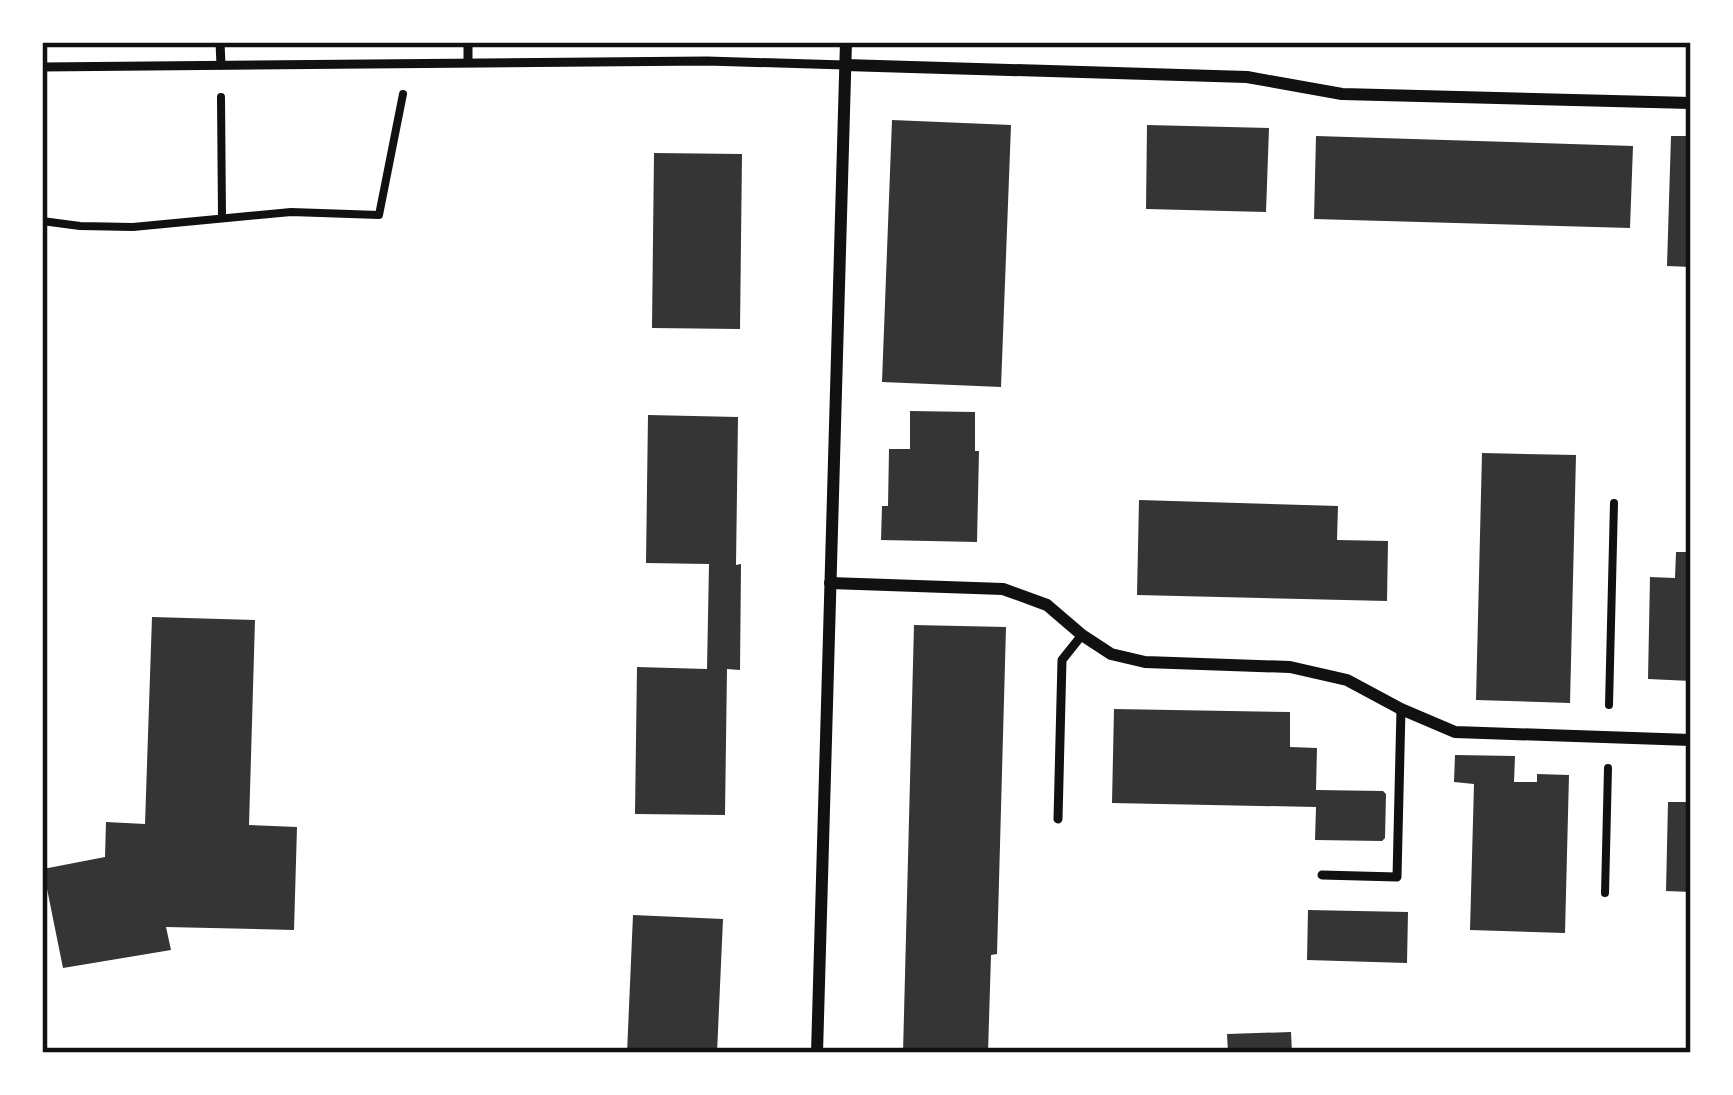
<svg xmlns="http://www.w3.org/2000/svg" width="1733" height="1095" viewBox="0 0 1733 1095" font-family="Mulish,sans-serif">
<rect width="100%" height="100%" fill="#fff"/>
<g fill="#353535">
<path d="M 892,120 L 1011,125 L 1001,387 L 882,382 Z"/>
<path d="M 1147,125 L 1269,128 L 1266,212 L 1146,209 Z"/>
<path d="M 1316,136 L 1633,146 L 1630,228 L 1314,219 Z"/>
<path d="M 1671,136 L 1691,136 L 1691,267 L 1667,266 Z"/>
<path d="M 654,153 L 742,154 L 740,329 L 652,328 Z"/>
<path d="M 910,411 L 975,412 L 975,451 L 979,451 L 977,542 L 881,540 L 882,506 L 888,506 L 889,449 L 910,449 Z"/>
<path d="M 648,415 L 738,417 L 736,565 L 741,564 L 740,670 L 727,669 L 725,815 L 635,814 L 637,667 L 707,669 L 709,564 L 646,563 Z"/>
<path d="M 1482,453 L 1576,455 L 1570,703 L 1476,700 Z"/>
<path d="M 1139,500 L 1338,506 L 1337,540 L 1388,541 L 1387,601 L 1137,595 Z"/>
<path d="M 1676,552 L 1691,552 L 1691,681 L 1648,679 L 1650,577 L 1675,578 Z"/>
<path d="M 152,617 L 255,620 L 249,825 L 297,827 L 294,930 L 166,927 L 171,950 L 63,968 L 43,869 L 105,857 L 106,822 L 145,824 Z"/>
<path d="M 914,625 L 1006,627 L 997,954 L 991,955 L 988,1053 L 903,1053 Z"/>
<path d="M 1114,709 L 1290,712 L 1290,747 L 1317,748 L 1316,790 L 1383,791 L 1386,794 L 1385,838 L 1382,841 L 1315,840 L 1316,807 L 1112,803 Z"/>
<path d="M 1455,755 L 1515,756 L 1514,782 L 1537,782 L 1537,774 L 1569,775 L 1565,933 L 1470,930 L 1474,784 L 1454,782 Z"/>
<path d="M 1668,802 L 1691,802 L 1691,892 L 1666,891 Z"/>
<path d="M 1308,910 L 1408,912 L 1407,963 L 1307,960 Z"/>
<path d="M 633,915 L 723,919 L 717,1053 L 627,1053 Z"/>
<path d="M 1291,1032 L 1292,1053 L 1228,1053 L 1227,1034 Z"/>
</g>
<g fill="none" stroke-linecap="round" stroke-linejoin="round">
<g stroke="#111" stroke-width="8">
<path d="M 221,97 L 222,218"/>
<path d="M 42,221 L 80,226 L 133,227 L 291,212 L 379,215 L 403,94"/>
<path d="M 1609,705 L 1614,503"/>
<path d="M 1605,893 L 1608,768"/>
</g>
<g stroke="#111" stroke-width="9">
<path d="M 220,42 L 221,65"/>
<path d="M 468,42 L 468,62"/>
<path d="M 42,67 L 707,61 L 845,65"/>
<path d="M 1058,819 L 1062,660 L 1082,635"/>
<path d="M 1322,875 L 1397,877 L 1401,709"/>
</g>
<g stroke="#111" stroke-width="12">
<path d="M 845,65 L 1247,77 L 1342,94 L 1691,103"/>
<path d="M 830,583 L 1003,589 L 1047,605 L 1082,635 L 1111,654 L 1145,662 L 1290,667 L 1347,680 L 1401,709 L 1455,732 L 1691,740"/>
<path d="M 817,1053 L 846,42"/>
</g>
</g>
<rect width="1733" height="1095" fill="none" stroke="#ffffff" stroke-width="90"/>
<rect x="45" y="45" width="1643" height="1005" fill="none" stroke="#111" stroke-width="4.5"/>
</svg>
